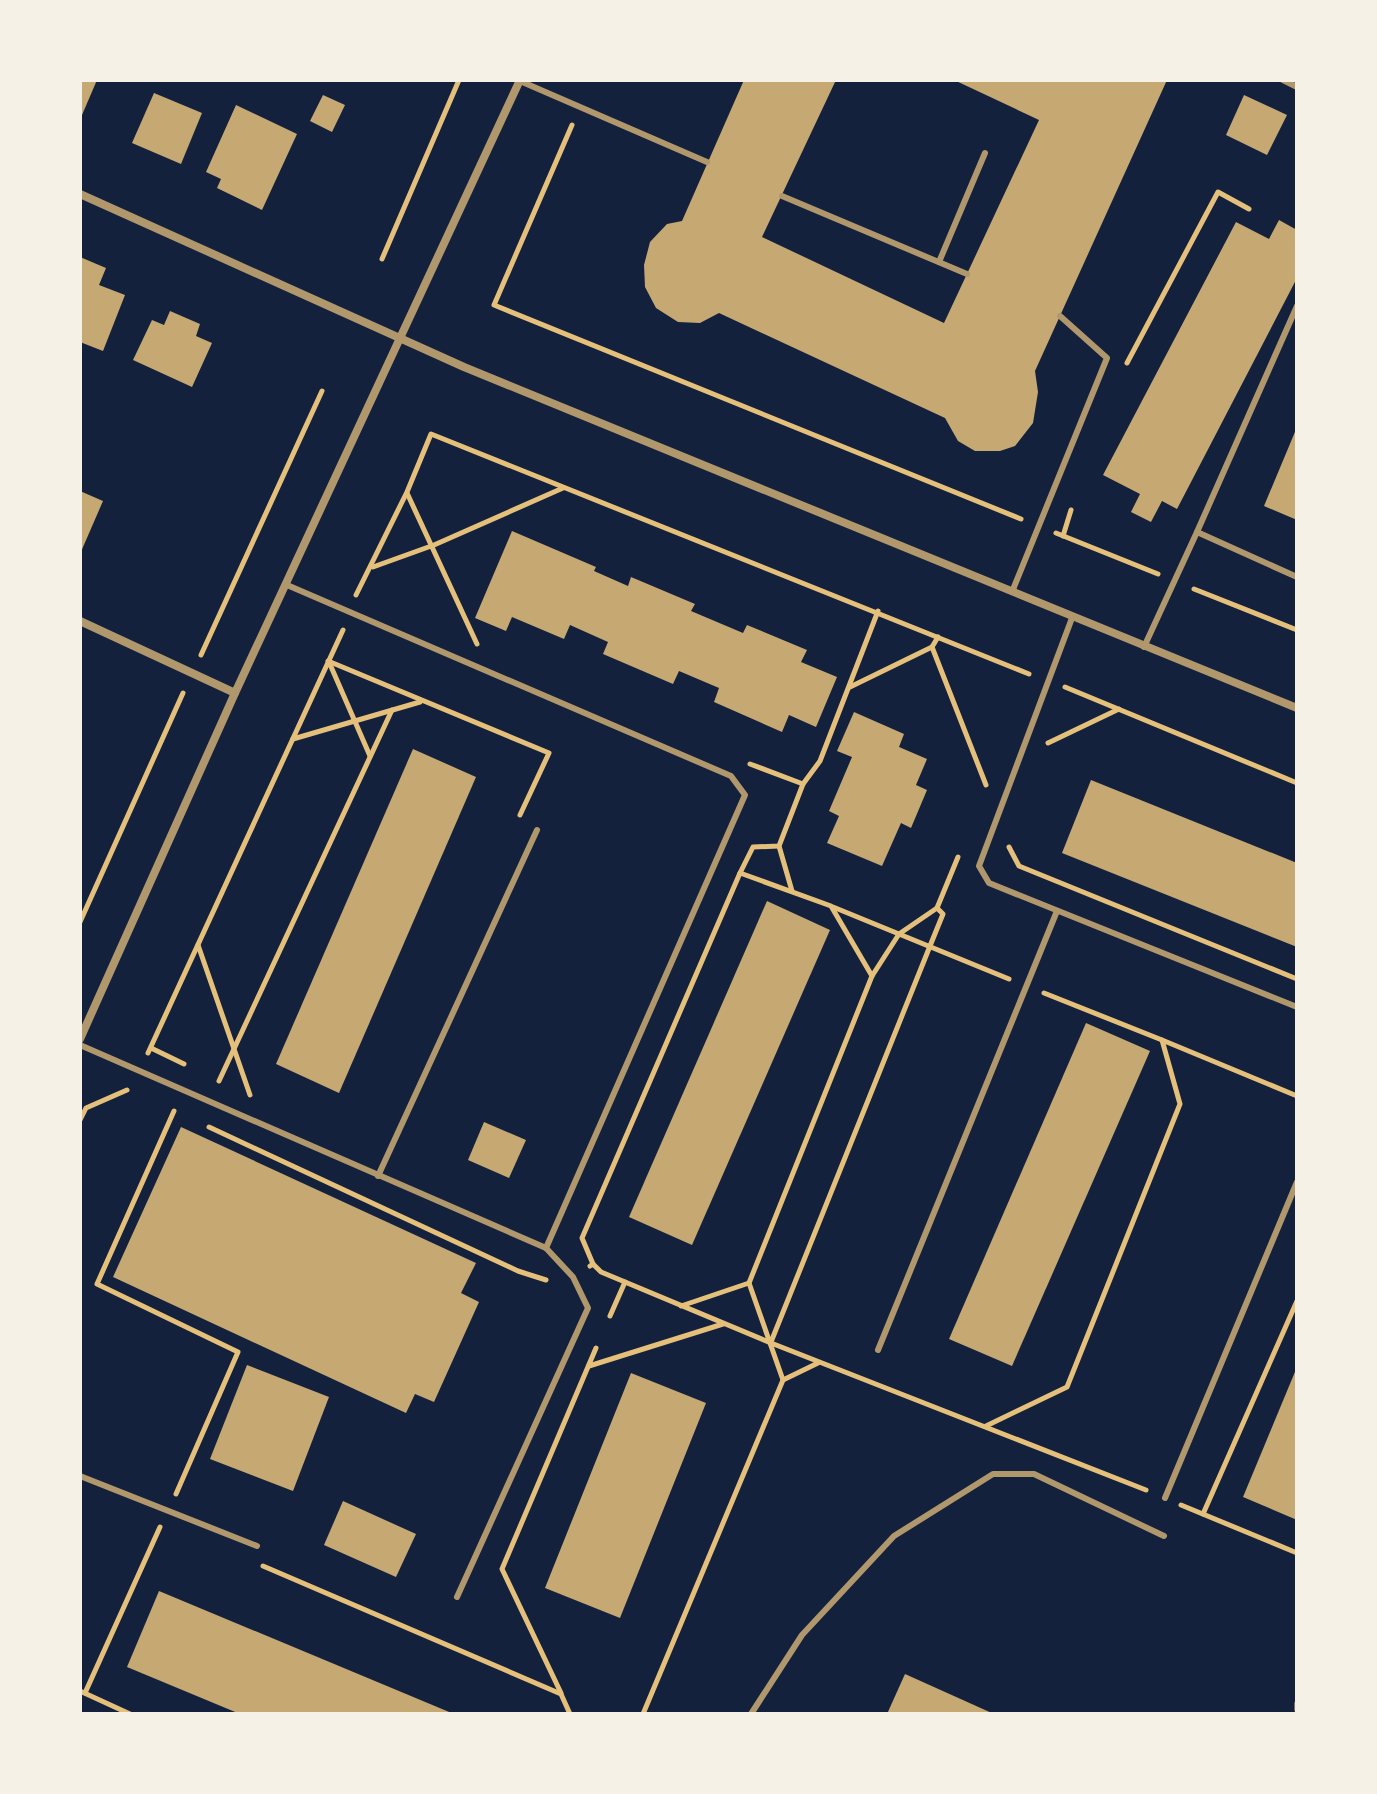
<svg xmlns="http://www.w3.org/2000/svg" width="1377" height="1794" viewBox="0 0 1377 1794" font-family="'Golos Text',sans-serif">
<rect width="100%" height="100%" fill="#14213d"/>
<g fill="#c6a872">
<path d="M 80,80 L 97,80 L 82,115 L 80,114 Z"/>
<path d="M 744,80 L 836,80 L 762,237 L 944,323 L 1039,120 L 954,80 L 1167,80 L 1035,371 L 1038,392 L 1033,423 L 1015,446 L 1000,451 L 975,451 L 958,441 L 945,418 L 719,313 L 700,323 L 678,322 L 656,308 L 645,287 L 644,265 L 650,242 L 667,224 L 682,221 Z"/>
<path d="M 154,93 L 202,113 L 181,164 L 132,143 Z"/>
<path d="M 323,95 L 345,105 L 332,132 L 310,121 Z"/>
<path d="M 1244,95 L 1287,115 L 1267,155 L 1226,135 Z"/>
<path d="M 236,105 L 297,134 L 262,210 L 217,188 L 221,179 L 206,172 Z"/>
<path d="M 1279,220 L 1297,230 L 1297,278 L 1177,509 L 1162,501 L 1151,522 L 1131,512 L 1140,494 L 1103,475 L 1236,222 L 1269,239 Z"/>
<path d="M 80,257 L 106,268 L 99,285 L 125,295 L 103,351 L 80,342 Z"/>
<path d="M 170,311 L 200,324 L 196,336 L 212,343 L 192,387 L 133,360 L 152,320 L 164,325 Z"/>
<path d="M 1297,427 L 1297,520 L 1264,506 Z"/>
<path d="M 80,491 L 103,501 L 80,554 Z"/>
<path d="M 512,531 L 596,567 L 594,571 L 628,586 L 631,577 L 695,604 L 691,611 L 743,633 L 747,625 L 807,650 L 801,662 L 837,677 L 816,727 L 789,715 L 782,732 L 714,702 L 719,688 L 679,671 L 673,684 L 603,654 L 608,642 L 570,625 L 564,639 L 512,617 L 506,631 L 475,618 Z"/>
<path d="M 854,712 L 904,734 L 899,747 L 927,759 L 916,785 L 927,790 L 911,828 L 901,823 L 882,866 L 827,843 L 839,816 L 829,811 L 852,757 L 837,751 Z"/>
<path d="M 413,749 L 476,777 L 339,1093 L 276,1064 Z"/>
<path d="M 1091,780 L 1297,863 L 1297,947 L 1062,853 Z"/>
<path d="M 767,901 L 830,930 L 692,1245 L 629,1217 Z"/>
<path d="M 1086,1023 L 1150,1051 L 1012,1366 L 949,1339 Z"/>
<path d="M 484,1122 L 526,1140 L 509,1178 L 468,1160 Z"/>
<path d="M 181,1127 L 476,1263 L 461,1293 L 479,1302 L 434,1402 L 415,1394 L 406,1413 L 113,1277 Z"/>
<path d="M 247,1365 L 329,1397 L 293,1491 L 210,1459 Z"/>
<path d="M 1297,1367 L 1297,1520 L 1243,1497 Z"/>
<path d="M 631,1373 L 706,1403 L 620,1618 L 545,1588 Z"/>
<path d="M 343,1501 L 416,1534 L 396,1577 L 324,1545 Z"/>
<path d="M 159,1591 L 454,1714 L 240,1714 L 127,1667 Z"/>
<path d="M 905,1674 L 994,1714 L 887,1714 Z"/>
</g>
<g fill="none" stroke-linecap="round" stroke-linejoin="round">
<g stroke="#e5c07b" stroke-width="5">
<path d="M 572,125 L 494,305 L 1021,519"/>
<path d="M 382,259 L 459,80"/>
<path d="M 1127,363 L 1218,192 L 1249,209"/>
<path d="M 407,493 L 477,644"/>
<path d="M 1056,533 L 1158,574"/>
<path d="M 1063,536 L 1071,510"/>
<path d="M 373,567 L 434,545 L 563,488"/>
<path d="M 1194,589 L 1297,630"/>
<path d="M 356,595 L 407,492 L 431,434 L 1029,674"/>
<path d="M 938,637 L 932,647 L 986,785"/>
<path d="M 201,655 L 322,391"/>
<path d="M 328,661 L 549,753 L 520,815"/>
<path d="M 329,662 L 370,756"/>
<path d="M 850,687 L 932,647"/>
<path d="M 1065,687 L 1297,783"/>
<path d="M 293,739 L 420,702"/>
<path d="M 1048,743 L 1119,709"/>
<path d="M 750,764 L 803,784 L 779,846 L 753,847 L 740,873 L 831,906 L 872,976"/>
<path d="M 803,784 L 820,761 L 878,611"/>
<path d="M 779,846 L 792,891"/>
<path d="M 1009,847 L 1019,866 L 1297,979"/>
<path d="M 833,907 L 1009,979"/>
<path d="M 80,922 L 183,693"/>
<path d="M 198,945 L 250,1095"/>
<path d="M 1044,993 L 1162,1040"/>
<path d="M 151,1048 L 184,1064"/>
<path d="M 148,1053 L 343,630"/>
<path d="M 219,1081 L 392,710"/>
<path d="M 174,1111 L 97,1284 L 238,1352 L 176,1494"/>
<path d="M 80,1120 L 86,1108 L 127,1090"/>
<path d="M 209,1127 L 518,1271 L 546,1280"/>
<path d="M 593,1264 L 582,1238 L 740,873"/>
<path d="M 590,1266 L 593,1264 L 601,1272 L 771,1343 L 1146,1490"/>
<path d="M 681,1306 L 749,1283"/>
<path d="M 610,1316 L 625,1282"/>
<path d="M 771,1342 L 930,946 L 943,914 L 937,908"/>
<path d="M 589,1366 L 723,1324"/>
<path d="M 783,1380 L 818,1363"/>
<path d="M 986,1426 L 1067,1387 L 1180,1104 L 1162,1040 L 1297,1096"/>
<path d="M 1181,1505 L 1297,1553"/>
<path d="M 1203,1514 L 1297,1301"/>
<path d="M 263,1566 L 561,1694 L 570,1714"/>
<path d="M 80,1691 L 130,1714"/>
<path d="M 85,1693 L 160,1527"/>
<path d="M 561,1693 L 502,1569 L 596,1348"/>
<path d="M 1297,1703 L 1297,1710"/>
<path d="M 643,1714 L 783,1380 L 749,1283 L 872,976 L 899,934 L 937,908 L 958,857"/>
</g>
<g stroke="#b1986c" stroke-width="6">
<path d="M 1283,80 L 1297,87"/>
<path d="M 520,81 L 707,162"/>
<path d="M 782,196 L 967,274"/>
<path d="M 939,262 L 985,153"/>
<path d="M 1297,306 L 1197,532 L 1297,577"/>
<path d="M 1012,592 L 1107,358 L 1060,316"/>
<path d="M 1072,618 L 979,866 L 989,883 L 1297,1007"/>
<path d="M 1144,647 L 1197,532"/>
<path d="M 80,1045 L 546,1248 L 745,795 L 731,776 L 287,585"/>
<path d="M 378,1176 L 537,830"/>
<path d="M 878,1350 L 1057,911"/>
<path d="M 80,1476 L 257,1546"/>
<path d="M 1165,1498 L 1297,1182"/>
<path d="M 457,1597 L 588,1308 L 573,1277 L 546,1248"/>
<path d="M 751,1714 L 802,1635 L 894,1536 L 993,1474 L 1034,1474 L 1164,1536"/>
</g>
<g stroke="#b1986c" stroke-width="8">
<path d="M 80,194 L 464,367 L 1297,708"/>
<path d="M 80,621 L 235,693"/>
<path d="M 80,1039 L 235,693 L 520,80"/>
</g>
</g>
<rect width="1377" height="1794" fill="none" stroke="#f6f1e7" stroke-width="164"/>
</svg>
